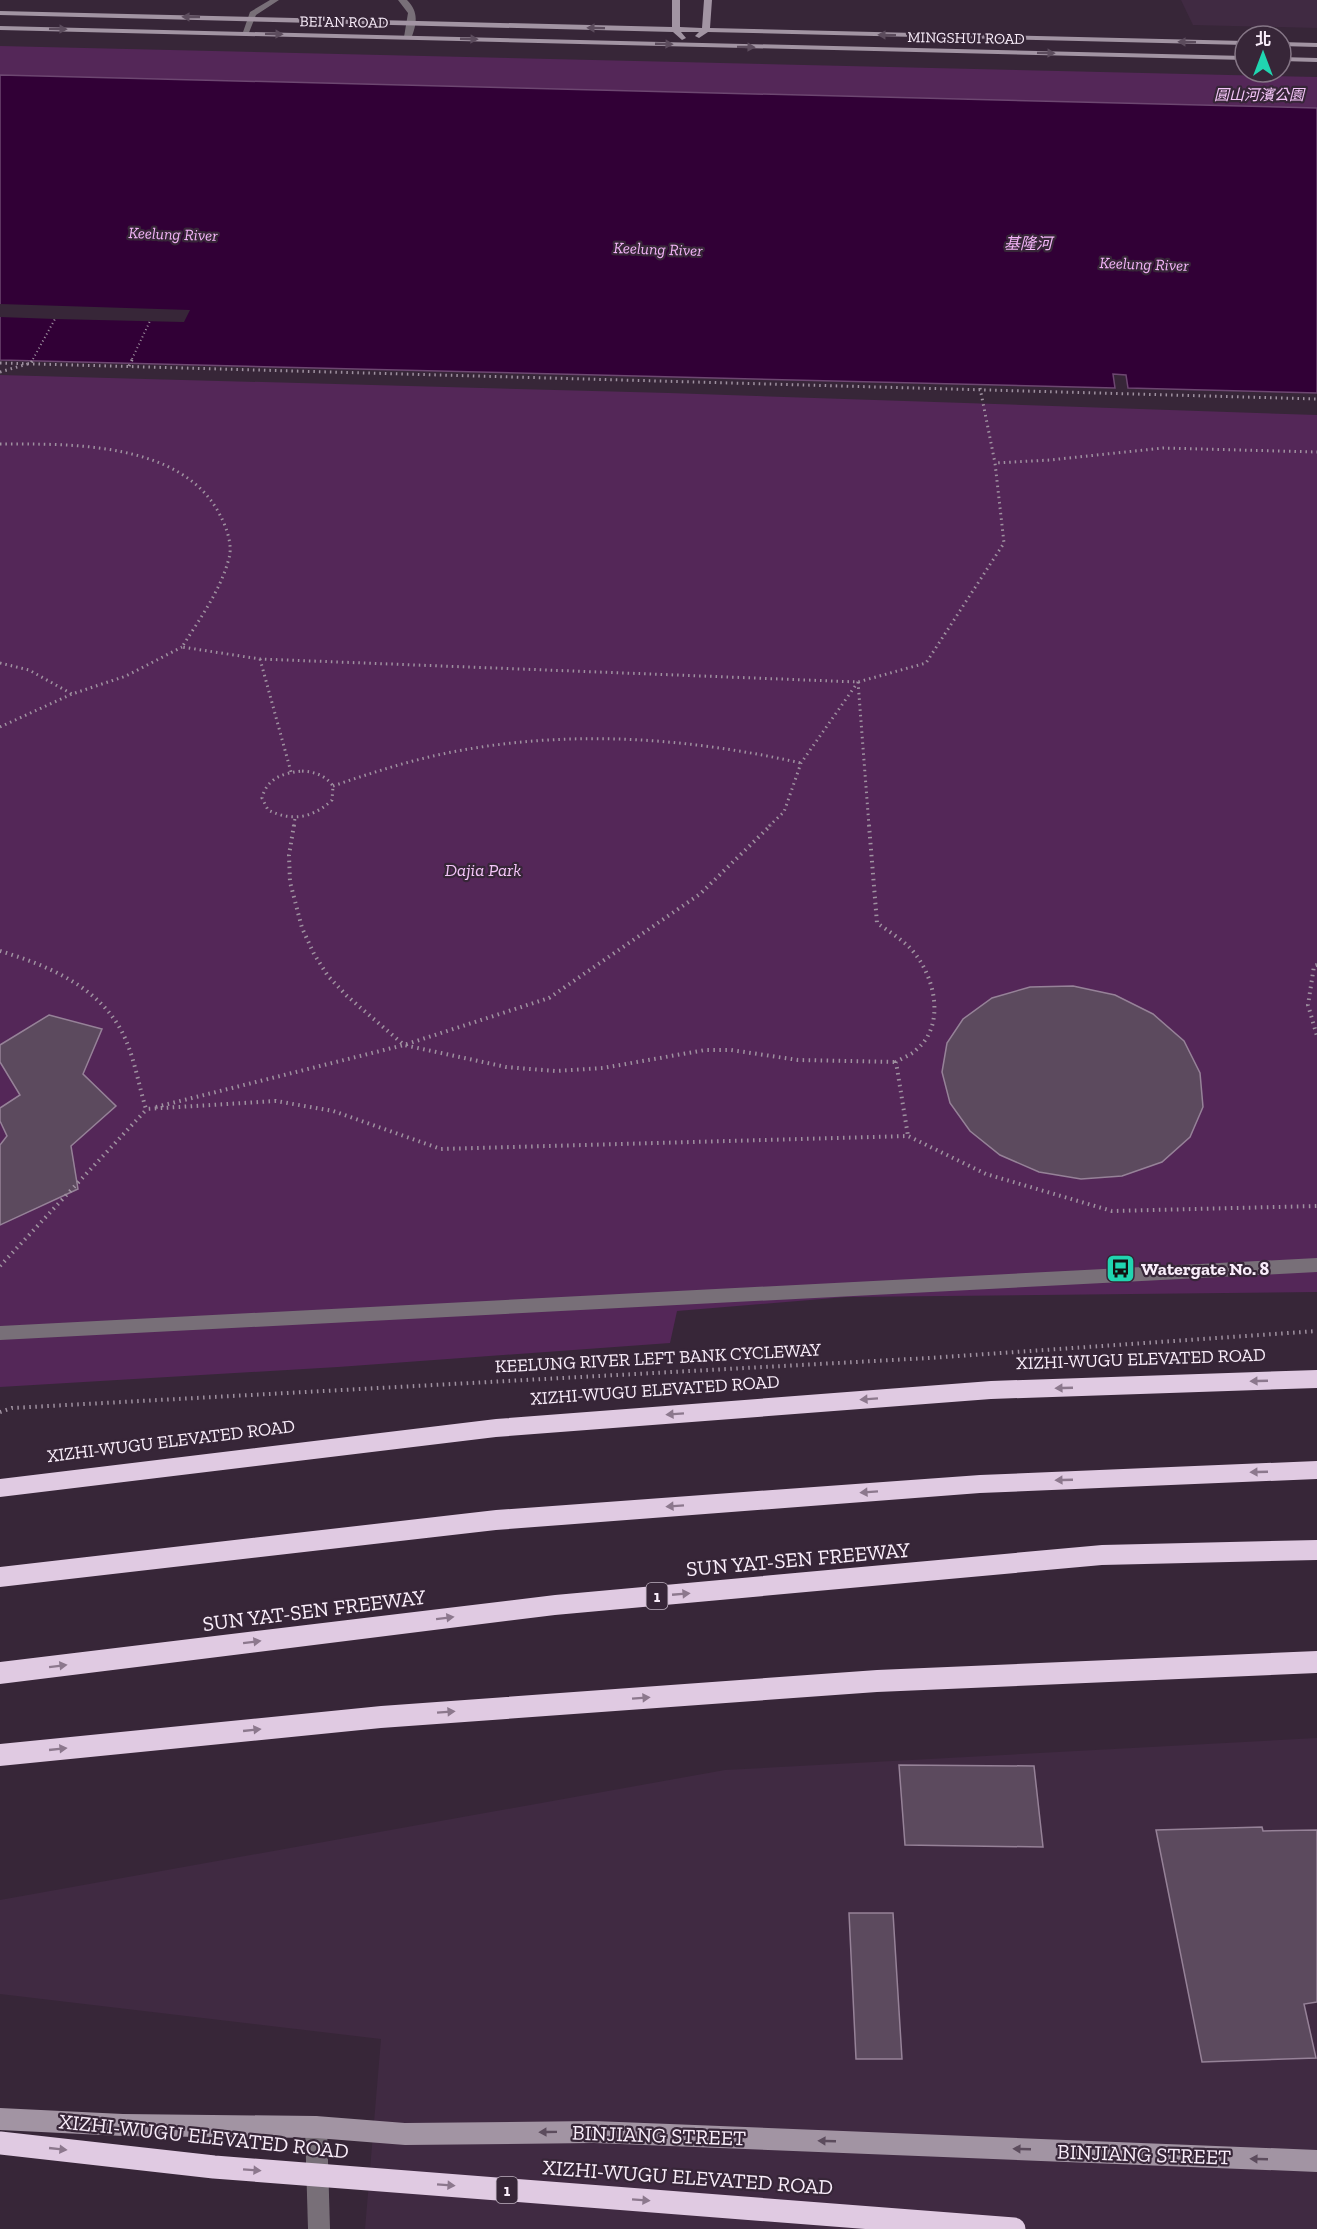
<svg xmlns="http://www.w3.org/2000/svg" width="1317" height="2229" viewBox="0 0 1317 2229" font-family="'Zilla Slab','Noto Sans TC',serif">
<rect width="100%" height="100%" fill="#372638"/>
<g fill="#402a42">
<path d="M 1181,0 L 1317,0 L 1317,28 L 1193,25 Z"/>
<path d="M 1317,1738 L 1317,2229 L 365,2229 L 381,2039 L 0,1994 L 0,1900 L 725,1770 Z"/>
</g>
<g fill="#542758">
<path d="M 0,46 L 1317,77 L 1317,116 L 0,83 Z"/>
<path d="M 0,375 L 669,393 L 1317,415 L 1317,1292 L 846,1297 L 677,1311 L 670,1343 L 338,1367 L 0,1387 Z"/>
</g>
<path fill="#310036" stroke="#6d4771" stroke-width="1.5" d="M 0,75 L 1317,108 L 1317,393 L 1128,388 L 1126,375 L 1113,374 L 1115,388 L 0,360 Z"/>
<path fill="#372638" d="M 0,304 L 190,310 L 184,322 L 55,319 L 0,317 Z"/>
<g fill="#5c4a5e" stroke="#968298" stroke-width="1.5">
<path d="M 1073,986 L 1115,995 L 1153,1014 L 1184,1041 L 1200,1073 L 1203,1107 L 1190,1137 L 1162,1162 L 1122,1176 L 1081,1179 L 1039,1172 L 1000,1155 L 970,1131 L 950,1103 L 942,1072 L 947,1043 L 963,1019 L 992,998 L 1030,987 Z"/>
<path d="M 49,1015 L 102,1029 L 83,1074 L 116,1106 L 71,1146 L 78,1189 L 0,1225 L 0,1145 L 7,1136 L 0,1121 L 0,1108 L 20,1095 L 0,1062 L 0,1045 Z"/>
<path d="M 899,1765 L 1034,1766 L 1043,1847 L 905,1845 Z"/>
<path d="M 1262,1827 L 1263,1831 L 1317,1830 L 1317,2002 L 1304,2004 L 1316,2058 L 1202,2062 L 1156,1830 Z"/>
<path d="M 849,1913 L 893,1913 L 902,2059 L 856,2059 Z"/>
</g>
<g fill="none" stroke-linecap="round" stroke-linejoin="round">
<g stroke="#9f91a0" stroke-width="2" stroke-dasharray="1 3" stroke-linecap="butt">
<path d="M 33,359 L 55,319"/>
<path d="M 132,359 L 150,321"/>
</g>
<g stroke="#9f91a0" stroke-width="3" stroke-dasharray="1.5 4" stroke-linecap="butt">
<path d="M 0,363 L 1317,399"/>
<path d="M 129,366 L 133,358"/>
<path d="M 0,372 L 31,363 L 34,358"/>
<path d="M 980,388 L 995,463"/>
<path d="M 0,444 C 70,444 182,441 220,515 C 226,526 233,545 229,558 C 221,590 199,620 182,647 L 260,659 L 858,682 L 926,663 L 1004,543 L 995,463 L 1050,460 L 1163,448 L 1317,452"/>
<path d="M 260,659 L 291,772"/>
<path d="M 0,663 L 29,670 L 72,694"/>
<path d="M 858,682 L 869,826"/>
<path d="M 0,727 L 72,694 L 126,676 L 182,647"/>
<path d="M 302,771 C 315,772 325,775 333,786 L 332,800 C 313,818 292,822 268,810 L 262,798 C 267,778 283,773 302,771 Z"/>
<path d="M 333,786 C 371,773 408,761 447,753 C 566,729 684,737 801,763"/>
<path d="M 294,826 L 295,818"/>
<path d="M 769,826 L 784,812 L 801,763 L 858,682"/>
</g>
<g stroke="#9f91a0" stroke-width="4" stroke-dasharray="1.5 4.5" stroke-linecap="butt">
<path d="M 294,825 L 289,855 L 290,882 L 302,928 L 314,954 L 328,976 L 347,996 L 404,1045 L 506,1067 L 555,1071 L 603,1068 L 705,1050 L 731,1050 L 798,1060 L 896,1062"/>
<path d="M 869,825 L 877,923 C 887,930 898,937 907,945 C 934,970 948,1024 916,1050 C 911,1055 902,1058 896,1062 L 908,1136"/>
<path d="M 0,951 C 46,965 96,985 121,1030 C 134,1054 138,1083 146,1109 L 276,1101 L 333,1111 L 441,1149 L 908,1136 L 986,1174 L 1112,1211 L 1317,1206"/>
<path d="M 1317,965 L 1314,966 L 1308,1005 L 1317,1036"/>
<path d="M 156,1107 L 404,1045 L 549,998 L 700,894 L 771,825"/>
<path d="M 0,1266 L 146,1110"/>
<path d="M 0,1412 L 12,1408 L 929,1358 L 1317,1331"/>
</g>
<g fill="#786f78" fill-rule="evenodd">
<path d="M 270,0 L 279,0 L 256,15 L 248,35 L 242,35 L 250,12 Z"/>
<path d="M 398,0 L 407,0 C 419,12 417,24 411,39 L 404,37 L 408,13 Z"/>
<path d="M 1317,1258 L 1317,1272 L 0,1340 L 0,1326 Z"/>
<path d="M 316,2116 L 324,2119 L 327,2127 L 330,2229 L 308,2229 L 305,2127 L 308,2119 Z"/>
</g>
<g fill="#a294a3" fill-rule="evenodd">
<path d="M 672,0 L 680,0 L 680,27 L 702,28 L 704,0 L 712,0 L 710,28 L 1245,41 L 1245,45 L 708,32 L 699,38 L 695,36 L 699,32 L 681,32 L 686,38 L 682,40 L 673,32 L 0,15 L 0,11 L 672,27 Z"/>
<path d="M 0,26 L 1245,56 L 1245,60 L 0,30 Z"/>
<path d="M 1281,42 L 1317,43 L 1317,47 L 1281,46 Z"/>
<path d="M 1281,57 L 1317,58 L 1317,62 L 1281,61 Z"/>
<path d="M 0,2108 L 123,2114 L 316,2116 L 405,2123 L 594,2121 L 1317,2150 L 1317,2172 L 594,2143 L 405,2145 L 316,2138 L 123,2136 L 0,2130 Z"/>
</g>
<g fill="#e0cae2" fill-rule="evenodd">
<path d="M 1317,1370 L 1317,1388 L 991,1399 L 496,1437 L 0,1497 L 0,1479 L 496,1419 L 991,1381 Z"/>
<path d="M 1317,1461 L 1317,1479 L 980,1493 L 496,1530 L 0,1587 L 0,1567 L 496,1510 L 980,1475 Z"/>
<path d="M 1317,1540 L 1317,1560 L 1102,1565 L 555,1615 L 0,1684 L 0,1662 L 555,1595 L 1102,1545 Z"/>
<path d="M 1317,1651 L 1317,1673 L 877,1692 L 381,1728 L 0,1766 L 0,1744 L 381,1706 L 877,1670 Z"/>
</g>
<path stroke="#e0cae2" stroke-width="23" d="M 0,2143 L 214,2167 L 1014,2229"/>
</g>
<defs><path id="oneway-solid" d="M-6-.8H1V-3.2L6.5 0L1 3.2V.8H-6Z" transform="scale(1.5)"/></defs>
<g fill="#5c4c5d">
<use href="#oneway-solid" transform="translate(191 17) rotate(-179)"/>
<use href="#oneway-solid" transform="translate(596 28) rotate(-179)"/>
<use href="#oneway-solid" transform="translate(58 29) rotate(1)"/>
<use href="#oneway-solid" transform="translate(274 34) rotate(1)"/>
<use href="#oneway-solid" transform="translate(887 35) rotate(-179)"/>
<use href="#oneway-solid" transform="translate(469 39) rotate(2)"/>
<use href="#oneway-solid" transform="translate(1187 42) rotate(-179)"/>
<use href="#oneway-solid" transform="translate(664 44) rotate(2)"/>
<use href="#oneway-solid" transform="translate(746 47) rotate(1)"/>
<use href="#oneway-solid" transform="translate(1046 53) rotate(1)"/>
<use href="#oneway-solid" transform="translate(548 2132) rotate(179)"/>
<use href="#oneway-solid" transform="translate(827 2141) rotate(-178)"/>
<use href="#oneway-solid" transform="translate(1022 2149) rotate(-178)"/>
<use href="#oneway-solid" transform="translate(1259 2159) rotate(-178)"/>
</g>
<g fill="#8c788d">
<use href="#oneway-solid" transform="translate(1259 1381) rotate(178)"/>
<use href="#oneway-solid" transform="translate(1064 1388) rotate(178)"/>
<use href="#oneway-solid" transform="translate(869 1399) rotate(176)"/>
<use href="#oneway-solid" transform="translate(675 1414) rotate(176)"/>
<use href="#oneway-solid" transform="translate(1259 1472) rotate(178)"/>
<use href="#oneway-solid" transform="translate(1064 1480) rotate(178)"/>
<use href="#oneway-solid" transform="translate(869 1492) rotate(176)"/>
<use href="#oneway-solid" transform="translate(675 1506) rotate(176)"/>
<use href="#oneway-solid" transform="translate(681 1594) rotate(-5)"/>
<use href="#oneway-solid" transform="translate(445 1618) rotate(-7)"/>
<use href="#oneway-solid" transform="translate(252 1642) rotate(-7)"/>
<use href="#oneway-solid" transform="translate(58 1666) rotate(-7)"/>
<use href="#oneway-solid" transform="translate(641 1698) rotate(-4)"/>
<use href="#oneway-solid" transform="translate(446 1712) rotate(-4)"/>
<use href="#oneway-solid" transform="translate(252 1730) rotate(-6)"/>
<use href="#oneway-solid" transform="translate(58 1749) rotate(-6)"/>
<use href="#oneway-solid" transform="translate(58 2149) rotate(6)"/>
<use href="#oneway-solid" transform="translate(252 2170) rotate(4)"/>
<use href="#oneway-solid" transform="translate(446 2185) rotate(4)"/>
<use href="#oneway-solid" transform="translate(641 2200) rotate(4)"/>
</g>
<defs>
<symbol id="bus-square" viewBox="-11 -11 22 22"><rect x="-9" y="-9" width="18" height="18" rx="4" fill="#20d5b0" stroke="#372638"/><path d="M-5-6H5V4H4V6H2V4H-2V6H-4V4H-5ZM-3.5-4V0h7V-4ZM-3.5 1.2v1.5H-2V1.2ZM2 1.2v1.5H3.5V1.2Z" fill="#111"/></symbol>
</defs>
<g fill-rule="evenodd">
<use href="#bus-square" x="1104" y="1252" width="33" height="33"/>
</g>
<g text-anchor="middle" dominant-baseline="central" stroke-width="4.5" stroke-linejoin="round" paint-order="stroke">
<g font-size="15" fill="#f9edfa" stroke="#372638">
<text transform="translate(344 22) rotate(1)">BEI'AN ROAD</text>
<text transform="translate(966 38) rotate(1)">MINGSHUI ROAD</text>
</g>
<g font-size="15" font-style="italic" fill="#f4c5f8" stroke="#372638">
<text x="1259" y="95">圓山河濱公園</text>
</g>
<g font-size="16" font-style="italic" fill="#f3b5f8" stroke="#372638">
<text transform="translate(173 234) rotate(2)">Keelung River</text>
<text x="1028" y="243">基隆河</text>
<text transform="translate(658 249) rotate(2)">Keelung River</text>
<text transform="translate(1144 264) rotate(2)">Keelung River</text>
</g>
<g fill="#372638" stroke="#bfb1c0" stroke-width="1.5">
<rect x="646.5" y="1583" width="21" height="26" rx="4.5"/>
<rect x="496.5" y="2177" width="21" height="26" rx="4.5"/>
</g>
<g font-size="16" font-weight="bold" fill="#f9edfa">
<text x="657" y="1596">1</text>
<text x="507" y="2190">1</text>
</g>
<g font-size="18" font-style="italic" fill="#f4c5f8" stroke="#372638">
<text x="483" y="870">Dajia Park</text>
</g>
<g font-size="18" font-weight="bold" fill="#f9edfa" stroke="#372638" text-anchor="start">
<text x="1141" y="1269">Watergate No. 8</text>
</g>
<g font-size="18" fill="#f9edfa" stroke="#372638">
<text transform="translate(658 1358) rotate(-3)">KEELUNG RIVER LEFT BANK CYCLEWAY</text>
<text transform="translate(1141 1359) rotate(-2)">XIZHI-WUGU ELEVATED ROAD</text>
<text transform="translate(655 1390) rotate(-4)">XIZHI-WUGU ELEVATED ROAD</text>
<text transform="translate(171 1441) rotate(-7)">XIZHI-WUGU ELEVATED ROAD</text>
</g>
<g font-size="21" fill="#f9edfa" stroke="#372638">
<text transform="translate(798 1559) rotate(-5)">SUN YAT-SEN FREEWAY</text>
<text transform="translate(314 1610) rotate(-7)">SUN YAT-SEN FREEWAY</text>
<text transform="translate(659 2135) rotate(2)">BINJIANG STREET</text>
<text transform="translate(204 2136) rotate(6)">XIZHI-WUGU ELEVATED ROAD</text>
<text transform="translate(1144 2154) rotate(2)">BINJIANG STREET</text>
<text transform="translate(688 2177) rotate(4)">XIZHI-WUGU ELEVATED ROAD</text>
</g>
</g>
<g transform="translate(1263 54)"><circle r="28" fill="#372638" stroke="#857686" stroke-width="1.5"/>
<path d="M0-4.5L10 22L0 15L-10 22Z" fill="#20d5b0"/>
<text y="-9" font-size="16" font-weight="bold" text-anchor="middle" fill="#f9edfa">北</text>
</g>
</svg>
